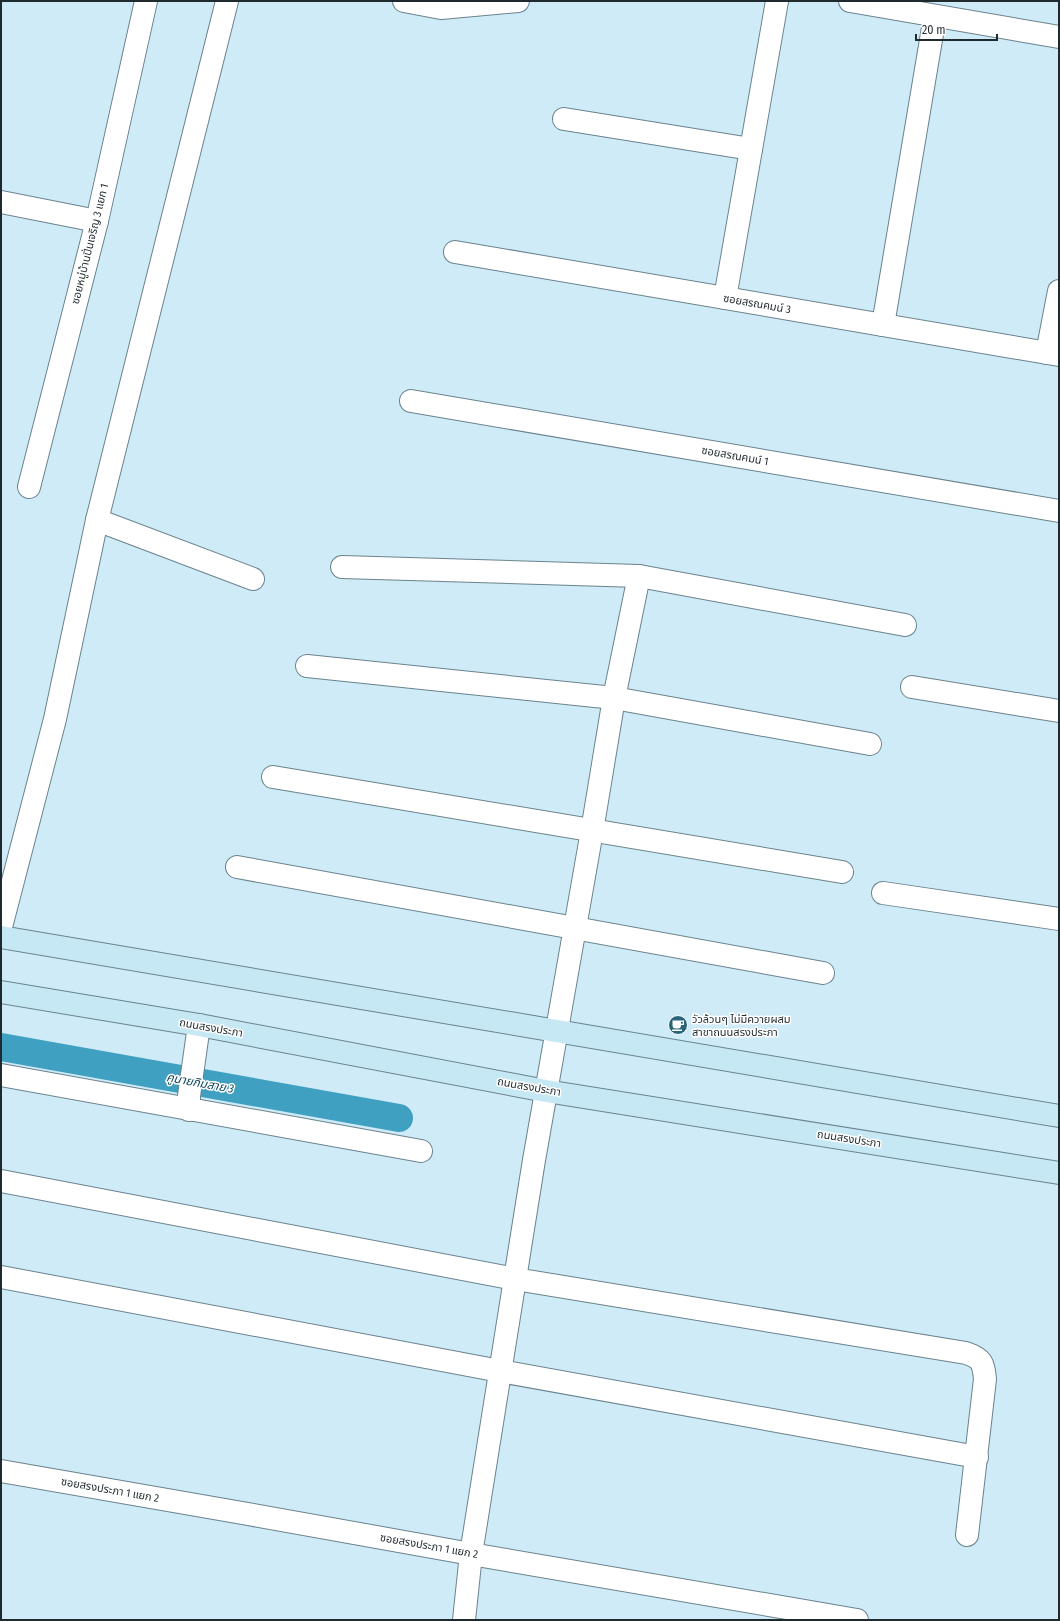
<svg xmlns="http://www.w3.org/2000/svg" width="1060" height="1621" viewBox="0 0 1060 1621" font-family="'Fira Sans Condensed','Noto Sans Thai',sans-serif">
<rect width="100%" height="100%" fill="#cfebf7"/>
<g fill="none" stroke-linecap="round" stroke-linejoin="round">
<path stroke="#3fa0c2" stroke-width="28" d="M 1,1047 L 399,1118"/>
<defs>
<g id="minor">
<path d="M 404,1 L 441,8 L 518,1"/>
<path d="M 850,1 L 1059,37"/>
<path d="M 564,119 L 751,149"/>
<path d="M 1,202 L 97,221"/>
<path d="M 455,252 L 1059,355"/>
<path d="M 725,298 L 777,1"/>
<path d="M 883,325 L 935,16"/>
<path d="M 1047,353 L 1059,291"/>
<path d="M 411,401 L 1059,511"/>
<path d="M 29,487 L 97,221 L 146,1"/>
<path d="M 97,520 L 253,579"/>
<path d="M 342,567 L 639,576 L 905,625"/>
<path d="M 307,666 L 614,698 L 870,744"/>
<path d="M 912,687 L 1059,711"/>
<path d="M 273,777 L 842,872"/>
<path d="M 237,867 L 823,973"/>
<path d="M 883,893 L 1059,919"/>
<path d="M 1,927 L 55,719 L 97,520 L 227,1"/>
<path d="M 1,1075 L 421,1151"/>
<path d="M 189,1110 L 189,1096 L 199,1025"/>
<path d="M 1,1181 L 515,1279 L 966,1353 C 983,1359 983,1363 985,1379 L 967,1535"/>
<path d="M 1,1277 L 500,1371 L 977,1457"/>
<path d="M 1,1471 L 248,1514 L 471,1554 L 857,1620"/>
<path d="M 464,1620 L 471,1554 L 534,1160 L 592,831 L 614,698 L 639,576"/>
</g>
<g id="secondary">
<path d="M 1,937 L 1059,1116"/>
<path d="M 1,992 L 199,1025 L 546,1091 L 1059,1173"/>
</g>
</defs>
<use href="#minor" stroke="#6a838e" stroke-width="24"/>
<use href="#secondary" stroke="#6a838e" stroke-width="24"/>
<use href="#minor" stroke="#fff" stroke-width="22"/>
<use href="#secondary" stroke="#c5e8f4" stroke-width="22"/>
</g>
<defs>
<symbol id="cafe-disc" viewBox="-11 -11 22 22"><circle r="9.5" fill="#28657c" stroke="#fff"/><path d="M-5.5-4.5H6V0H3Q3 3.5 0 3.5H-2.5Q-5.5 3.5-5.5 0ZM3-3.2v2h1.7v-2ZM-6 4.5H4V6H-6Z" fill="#fff"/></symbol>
</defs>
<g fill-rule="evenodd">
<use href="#cafe-disc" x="667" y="1014" width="22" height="22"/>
</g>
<g text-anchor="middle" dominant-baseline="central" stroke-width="3" stroke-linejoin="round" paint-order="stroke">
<g font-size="11" fill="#1f2a2e" stroke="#fff">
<text transform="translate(90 244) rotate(-76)">ซอยหมู่บ้านปิ่นเจริญ 3 แยก 1</text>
<text transform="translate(757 304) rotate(10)">ซอยสรณคมน์ 3</text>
<text transform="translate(735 456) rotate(10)">ซอยสรณคมน์ 1</text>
<text transform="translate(211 1028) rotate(10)">ถนนสรงประภา</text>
<text transform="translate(529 1087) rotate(10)">ถนนสรงประภา</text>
<text transform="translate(849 1139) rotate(9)">ถนนสรงประภา</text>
<text transform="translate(110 1490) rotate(10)">ซอยสรงประภา 1 แยก 2</text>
<text transform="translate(429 1546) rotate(10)">ซอยสรงประภา 1 แยก 2</text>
</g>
<g font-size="11" fill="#1f2a2e" stroke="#fff" text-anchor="start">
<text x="692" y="1019">วัวล้วนๆ ไม่มีควายผสม<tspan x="692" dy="13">สาขาถนนสรงประภา</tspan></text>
</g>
<g font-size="12" font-style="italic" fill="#12495b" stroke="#fff">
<text transform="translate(200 1083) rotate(10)">คูนายกิมสาย 3</text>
</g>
</g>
<rect width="1060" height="1621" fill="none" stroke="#1f2a2e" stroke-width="4"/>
<path d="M916 34v6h81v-6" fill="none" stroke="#1f2a2e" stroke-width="2"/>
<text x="922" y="34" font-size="12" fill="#1f2a2e" stroke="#ffffff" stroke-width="3" paint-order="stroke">20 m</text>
</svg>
